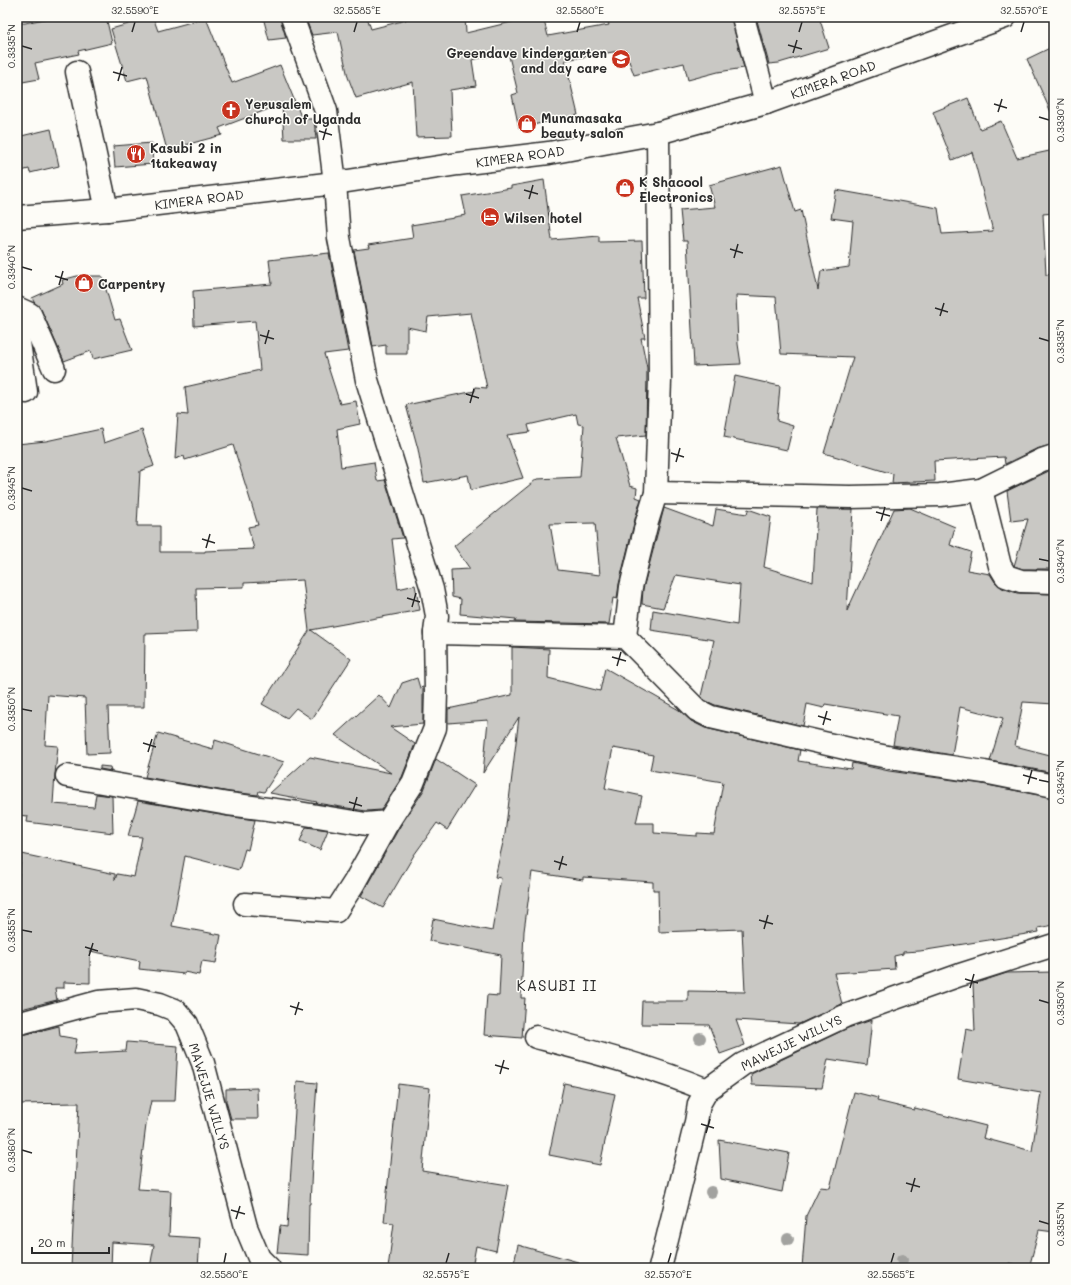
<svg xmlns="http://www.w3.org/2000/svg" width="1071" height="1285" viewBox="0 0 1071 1285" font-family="Mali,sans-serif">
<rect width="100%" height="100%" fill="#fdfcf7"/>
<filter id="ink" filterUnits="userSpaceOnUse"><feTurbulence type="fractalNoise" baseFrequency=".025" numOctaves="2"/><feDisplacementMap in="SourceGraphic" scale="8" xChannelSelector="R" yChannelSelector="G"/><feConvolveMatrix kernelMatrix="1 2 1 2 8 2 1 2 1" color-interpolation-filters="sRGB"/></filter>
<g filter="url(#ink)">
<g fill="#c9c8c4" stroke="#2b2b2b" fill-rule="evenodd">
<path d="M 54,17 L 106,17 L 112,43 L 78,51 L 79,54 L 35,63 L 39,79 L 17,83 L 17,23 L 25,23 Z"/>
<path d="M 153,17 L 158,31 L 206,18 L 232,83 L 280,65 L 302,119 L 314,119 L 316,139 L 284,139 L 282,104 L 219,128 L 222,135 L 167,150 L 147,76 L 127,81 L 111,29 Z"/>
<path d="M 263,17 L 280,17 L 286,38 L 269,40 Z"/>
<path d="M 305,17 L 367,17 L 371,29 L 406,20 L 405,17 L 465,17 L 466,33 L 532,17 L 543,17 L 548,36 L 609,25 L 606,17 L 731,17 L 744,68 L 718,72 L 688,80 L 684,63 L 634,75 L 625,50 L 565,60 L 578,115 L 519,128 L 512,95 L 518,93 L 508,52 L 472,60 L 476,86 L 450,90 L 452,136 L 416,137 L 413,82 L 356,98 L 348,77 L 338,32 L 312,35 Z"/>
<path d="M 756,17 L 819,17 L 829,48 L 779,63 L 769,64 Z"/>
<path d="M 1054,46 L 1054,119 L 1027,59 Z"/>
<path d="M 968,98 L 980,129 L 1001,121 L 1017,158 L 1054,150 L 1054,213 L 1043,214 L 1046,275 L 1054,274 L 1054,444 L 1036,449 L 1005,464 L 1004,457 L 934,461 L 935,481 L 892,483 L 893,474 L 824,453 L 853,357 L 781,354 L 776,297 L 736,295 L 738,344 L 741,364 L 694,366 L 687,241 L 683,241 L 680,210 L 715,207 L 709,185 L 782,165 L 795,212 L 801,210 L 818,290 L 821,271 L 849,267 L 853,221 L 831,218 L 836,190 L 938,208 L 942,234 L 993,231 L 972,152 L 952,160 L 933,112 Z"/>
<path d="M 51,129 L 59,166 L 30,173 L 29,169 L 17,172 L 17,137 Z"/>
<path d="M 152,143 L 153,164 L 115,167 L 113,146 Z"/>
<path d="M 544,180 L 552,240 L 599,236 L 599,242 L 642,241 L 644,298 L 637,298 L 645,338 L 641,338 L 647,368 L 646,435 L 616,438 L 630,486 L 637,488 L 636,497 L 641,499 L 635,519 L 619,584 L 617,599 L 613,598 L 609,624 L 515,622 L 516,619 L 460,614 L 461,599 L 452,597 L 451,570 L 470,569 L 454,546 L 537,479 L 580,477 L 584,425 L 578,424 L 576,414 L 528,425 L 530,432 L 507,435 L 523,478 L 471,490 L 468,475 L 424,483 L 418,449 L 406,405 L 475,391 L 475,387 L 487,388 L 471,313 L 428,317 L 426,331 L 407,327 L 407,354 L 386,354 L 386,345 L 373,347 L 354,250 L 369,248 L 368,245 L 413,238 L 411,225 L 454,218 L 454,217 L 466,215 L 462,196 L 511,188 L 511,186 ZM 595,523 L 600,575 L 558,570 L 550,524 Z"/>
<path d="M 329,253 L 348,351 L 324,354 L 340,404 L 356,401 L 360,424 L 337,429 L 341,467 L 374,462 L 377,481 L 385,480 L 403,538 L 392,539 L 398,589 L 415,585 L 420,610 L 311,630 L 351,659 L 312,719 L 296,708 L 287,718 L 262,704 L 309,631 L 303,580 L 244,583 L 244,587 L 196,588 L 197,632 L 145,634 L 144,707 L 108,707 L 110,753 L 87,754 L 85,698 L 48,695 L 45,745 L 58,746 L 55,774 L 53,804 L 94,807 L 96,794 L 112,796 L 113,833 L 27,822 L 28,816 L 17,815 L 17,444 L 46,441 L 101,429 L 104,443 L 142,430 L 154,466 L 140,471 L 137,526 L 160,526 L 160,552 L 205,552 L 205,551 L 254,549 L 248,527 L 258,525 L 233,445 L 185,460 L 184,456 L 175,459 L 178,414 L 188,415 L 185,387 L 260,370 L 255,321 L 194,326 L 193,291 L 272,284 L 269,260 Z"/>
<path d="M 77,276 L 102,276 L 115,320 L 120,319 L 132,350 L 93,359 L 91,351 L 64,361 L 41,309 L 34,302 L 32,298 L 63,284 L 62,280 Z"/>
<path d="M 735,376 L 780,386 L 777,421 L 793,426 L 787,450 L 724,437 Z"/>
<path d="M 1053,469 L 1054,569 L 1023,569 L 1014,566 L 1028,519 L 1011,521 L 1007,491 Z"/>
<path d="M 664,508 L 713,526 L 716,509 L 747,514 L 748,509 L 771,517 L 764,567 L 813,582 L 817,509 L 853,509 L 847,611 L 894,509 L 910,508 L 955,527 L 950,545 L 971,552 L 967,570 L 990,574 L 995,582 L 1002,588 L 1017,593 L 1054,594 L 1054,704 L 1023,702 L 1015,746 L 1054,756 L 1054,773 L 990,761 L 1003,718 L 960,707 L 952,755 L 893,745 L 898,716 L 825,704 L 824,708 L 807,704 L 803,726 L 715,705 L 704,700 L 701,696 L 714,640 L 651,630 L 653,610 L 737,625 L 740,585 L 676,575 L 663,608 L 642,604 L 643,589 Z"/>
<path d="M 512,647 L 549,649 L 548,678 L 600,691 L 605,668 L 679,710 L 691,721 L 705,728 L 800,750 L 798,761 L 851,769 L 852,763 L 889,771 L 982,784 L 1054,798 L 1054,925 L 1038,928 L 1039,932 L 920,951 L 903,952 L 903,954 L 894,956 L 895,969 L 834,973 L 842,1004 L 799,1024 L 736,1020 L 745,1045 L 720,1054 L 709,1025 L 641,1024 L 642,1001 L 688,1001 L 688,991 L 745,992 L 742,929 L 659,932 L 658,890 L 653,890 L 653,882 L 583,877 L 583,880 L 532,872 L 524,931 L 521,998 L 525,998 L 522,1038 L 484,1035 L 487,995 L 499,996 L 501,955 L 429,941 L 433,919 L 492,931 L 501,878 L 495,877 L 505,834 L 519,717 L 483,773 L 488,720 L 448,723 L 448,709 L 512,695 ZM 613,748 L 653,755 L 650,770 L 723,782 L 714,834 L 697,833 L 697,836 L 654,833 L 654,823 L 636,823 L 642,796 L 605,788 Z"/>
<path d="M 417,678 L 420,688 L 423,687 L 423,724 L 390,727 L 415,744 L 402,777 L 381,810 L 366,811 L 316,803 L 317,802 L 270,793 L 310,757 L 391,773 L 335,735 L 379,695 L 391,708 L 402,683 Z"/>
<path d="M 158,733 L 213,749 L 215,740 L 284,762 L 264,792 L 259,791 L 258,795 L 230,792 L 145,777 Z"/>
<path d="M 436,759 L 475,785 L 447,830 L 437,823 L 414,855 L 383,908 L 361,896 L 399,828 L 424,790 Z"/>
<path d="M 100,766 L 110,767 L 111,771 L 100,769 Z"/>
<path d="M 138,801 L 226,816 L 255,820 L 248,850 L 245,849 L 239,870 L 185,856 L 172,926 L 221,935 L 216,963 L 202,961 L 199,975 L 184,972 L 184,974 L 139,969 L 140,961 L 90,951 L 90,983 L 64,982 L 64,988 L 55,988 L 57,1000 L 17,1010 L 17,888 L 22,854 L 115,874 L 115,880 L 117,874 L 134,877 L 142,837 L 128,836 Z"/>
<path d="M 306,827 L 328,830 L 320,850 L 300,841 Z"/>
<path d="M 1054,972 L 1054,1232 L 1039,1230 L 1029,1268 L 1009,1263 L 1008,1268 L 802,1268 L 806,1216 L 820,1187 L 830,1188 L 854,1092 L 878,1098 L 877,1101 L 914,1110 L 915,1108 L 986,1126 L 983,1138 L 1032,1151 L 1041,1093 L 958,1079 L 966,1029 L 975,1031 L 973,984 L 1007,973 Z"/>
<path d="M 872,1020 L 867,1065 L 828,1059 L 822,1088 L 752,1085 L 751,1074 L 848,1028 Z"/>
<path d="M 59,1026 L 60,1036 L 77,1039 L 74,1054 L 126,1051 L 127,1042 L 178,1046 L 175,1101 L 151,1101 L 146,1125 L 138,1189 L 171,1191 L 169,1236 L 200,1238 L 198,1268 L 150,1268 L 154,1245 L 112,1242 L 111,1268 L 71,1268 L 79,1103 L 17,1104 L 17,1035 L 27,1034 Z"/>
<path d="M 297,1081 L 317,1083 L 314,1126 L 310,1204 L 309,1204 L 308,1255 L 277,1253 L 280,1226 L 287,1227 Z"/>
<path d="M 564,1083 L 615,1094 L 600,1165 L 549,1155 Z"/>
<path d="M 398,1084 L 430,1088 L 422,1171 L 508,1185 L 496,1251 L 476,1246 L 472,1268 L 388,1268 L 394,1223 L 384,1222 Z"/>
<path d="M 257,1088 L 258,1119 L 231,1119 L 226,1101 L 226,1089 Z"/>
<path d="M 719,1140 L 789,1153 L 782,1192 L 721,1179 Z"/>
<path d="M 518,1245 L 578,1262 L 577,1268 L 513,1268 Z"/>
</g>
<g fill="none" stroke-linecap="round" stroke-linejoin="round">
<defs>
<g id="minor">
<path d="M 743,17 L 766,103"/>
<path d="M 77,72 L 107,210"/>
<path d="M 17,217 L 107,210 L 335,183 L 458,164 L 549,153 L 658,133 L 766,103 L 1005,17"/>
<path d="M 17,308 L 30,314 L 54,369"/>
<path d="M 17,328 L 26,392"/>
<path d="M 981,490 L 1000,566 L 1006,576 L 1021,581 L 1054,582"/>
<path d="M 656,493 L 850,497 L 940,495 L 981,490 L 1042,460 L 1054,456"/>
<path d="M 435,633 L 625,637 L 697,710 L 711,717 L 862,752 L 903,760 L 984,772 L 1054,786"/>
<path d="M 625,637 L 631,587 L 647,522 L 656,493 L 660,380 L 658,133"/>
<path d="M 67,776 L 228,804 L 299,813 L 366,824 L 388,822 L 413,783 L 435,728 L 436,692 L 435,633 L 437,616 L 432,589 L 367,380 L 339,238 L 335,183 L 326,111 L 292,17"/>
<path d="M 245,904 L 336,911 L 354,883 L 388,822"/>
<path d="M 17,1023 L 24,1022 L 98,1002 L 136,999 L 160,1004 L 175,1010 L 187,1024 L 203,1063 L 246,1227 L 259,1258 L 269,1268"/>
<path d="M 536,1037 C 593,1052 652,1067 707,1090"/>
<path d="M 660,1268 L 696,1122 L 699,1104 L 707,1090 L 743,1064 L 845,1016 L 960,975 L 1054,945"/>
</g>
</defs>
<use href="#minor" stroke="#2b2b2b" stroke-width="25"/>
<use href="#minor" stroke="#fdfcf7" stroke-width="22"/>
</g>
<g fill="#a2a29f">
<circle cx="700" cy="1038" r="6"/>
<circle cx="711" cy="1192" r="6"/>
<circle cx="788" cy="1239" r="6"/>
<circle cx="902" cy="1260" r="6"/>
</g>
</g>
<path fill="none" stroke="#2b2b2b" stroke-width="1.5" d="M 132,32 L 135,22M 354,32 L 357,22M 577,32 L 580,22M 799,32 L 802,22M 1021,32 L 1024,22M 788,45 L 802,49M 22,46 L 32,49M 793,53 L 797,40M 113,72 L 127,76M 118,81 L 122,67M 994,104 L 1007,108M 998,112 L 1002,99M 1039,117 L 1049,120M 319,131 L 332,135M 323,140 L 327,126M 524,190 L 538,194M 529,199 L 533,185M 730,249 L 743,253M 734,258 L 738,244M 22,267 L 32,270M 55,276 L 68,280M 59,285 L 63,271M 935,308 L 948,312M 940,316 L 944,303M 260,335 L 274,339M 1039,338 L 1049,341M 265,344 L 269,330M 466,394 L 479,398M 470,403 L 474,389M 671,453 L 684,457M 676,462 L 680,448M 22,488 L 32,491M 876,512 L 890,516M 881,521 L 885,507M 202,539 L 215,543M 206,548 L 210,534M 1039,559 L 1049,561M 407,598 L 420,602M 412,607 L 416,593M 612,657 L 626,661M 617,666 L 621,652M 22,709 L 32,711M 818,716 L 831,720M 823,725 L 827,711M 143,743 L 156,747M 148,752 L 152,739M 1023,775 L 1037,779M 1039,780 L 1049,782M 1028,784 L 1032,770M 349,802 L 362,806M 353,811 L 357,797M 554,861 L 567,865M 559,870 L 563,856M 759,920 L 773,924M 764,929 L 768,915M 22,930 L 32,932M 85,947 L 98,951M 89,956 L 93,943M 965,979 L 978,983M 970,988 L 974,974M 1039,1000 L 1049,1003M 290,1006 L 303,1010M 295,1015 L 299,1002M 495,1065 L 509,1069M 500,1074 L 504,1060M 701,1124 L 714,1128M 706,1133 L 710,1119M 22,1150 L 32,1153M 906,1183 L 920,1187M 911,1192 L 915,1178M 231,1210 L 245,1214M 236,1219 L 240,1206M 1039,1221 L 1049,1224M 224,1263 L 226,1253M 446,1263 L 449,1253M 668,1263 L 671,1253M 891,1263 L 894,1253"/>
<defs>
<symbol id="school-disc" viewBox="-11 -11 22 22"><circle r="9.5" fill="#c8321e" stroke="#fdfcf7"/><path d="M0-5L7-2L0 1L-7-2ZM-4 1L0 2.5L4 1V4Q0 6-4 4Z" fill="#fff"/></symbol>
<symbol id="church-disc" viewBox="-11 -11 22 22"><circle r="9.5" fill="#c8321e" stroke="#fdfcf7"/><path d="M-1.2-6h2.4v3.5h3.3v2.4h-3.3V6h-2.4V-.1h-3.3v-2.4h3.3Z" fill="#fff"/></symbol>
<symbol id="shop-disc" viewBox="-11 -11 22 22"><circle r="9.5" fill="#c8321e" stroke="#fdfcf7"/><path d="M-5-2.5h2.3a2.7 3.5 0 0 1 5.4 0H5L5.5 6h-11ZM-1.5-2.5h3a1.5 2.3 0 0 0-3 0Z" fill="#fff"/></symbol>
<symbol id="restaurant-disc" viewBox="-11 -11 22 22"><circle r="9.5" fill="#c8321e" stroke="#fdfcf7"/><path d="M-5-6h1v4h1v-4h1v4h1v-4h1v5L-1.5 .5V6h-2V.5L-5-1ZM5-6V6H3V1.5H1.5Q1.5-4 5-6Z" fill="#fff"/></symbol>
<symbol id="hotel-disc" viewBox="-11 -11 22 22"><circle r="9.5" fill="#c8321e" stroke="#fdfcf7"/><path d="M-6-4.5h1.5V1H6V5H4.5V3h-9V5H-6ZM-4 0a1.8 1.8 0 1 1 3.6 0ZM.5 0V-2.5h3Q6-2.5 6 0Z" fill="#fff"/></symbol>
</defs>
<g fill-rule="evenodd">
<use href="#school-disc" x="610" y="48" width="22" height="22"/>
<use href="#church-disc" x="220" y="99" width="22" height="22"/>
<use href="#shop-disc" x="516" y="113" width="22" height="22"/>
<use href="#restaurant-disc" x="125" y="143" width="22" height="22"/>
<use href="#shop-disc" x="614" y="177" width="22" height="22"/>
<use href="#hotel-disc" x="479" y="206" width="22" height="22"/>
<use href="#shop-disc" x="73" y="272" width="22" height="22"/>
</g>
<g text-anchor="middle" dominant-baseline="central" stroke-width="3" stroke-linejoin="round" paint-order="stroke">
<g font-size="13" font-weight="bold" fill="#2b2b2b" stroke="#fdfcf7" text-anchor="start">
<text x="607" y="52" text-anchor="end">Greendave kindergarten<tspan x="607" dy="15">and day care</tspan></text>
<text x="245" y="103">Yerusalem<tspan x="245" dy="15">church of Uganda</tspan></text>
<text x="541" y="117">Munamasaka<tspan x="541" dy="15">beauty salon</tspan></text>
<text x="150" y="147">Kasubi 2 in<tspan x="150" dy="15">1takeaway</tspan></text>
<text x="639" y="181">K Shacool<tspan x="639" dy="15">Electronics</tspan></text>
<text x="504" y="217">Wilsen hotel</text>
<text x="98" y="283">Carpentry</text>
</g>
<g font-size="13" fill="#2b2b2b" stroke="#fdfcf7">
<text transform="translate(833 79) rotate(-20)">KIMERA ROAD</text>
<text transform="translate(520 156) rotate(-8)">KIMERA ROAD</text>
<text transform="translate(199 199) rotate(-7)">KIMERA ROAD</text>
<text transform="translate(791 1042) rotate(-26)">MAWEJJE WILLYS</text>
<text transform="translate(210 1096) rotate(73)">MAWEJJE WILLYS</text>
</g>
<g font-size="15" letter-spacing="1" fill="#2b2b2b" stroke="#fdfcf7">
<text x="557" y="985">KASUBI II</text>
</g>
</g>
<rect width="1071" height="1285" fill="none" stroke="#fdfcf7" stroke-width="44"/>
<path d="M32 1247v6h77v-6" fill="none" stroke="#2b2b2b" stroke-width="2"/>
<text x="38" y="1247" font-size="12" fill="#2b2b2b" stroke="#fdfcf7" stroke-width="3" paint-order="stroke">20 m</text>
<rect x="22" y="22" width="1027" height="1241" fill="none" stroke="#2b2b2b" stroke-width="1.5"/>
<g font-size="10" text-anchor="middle" fill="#2b2b2b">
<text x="135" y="14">32.5590°E</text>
<text x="357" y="14">32.5585°E</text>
<text x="580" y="14">32.5580°E</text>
<text x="802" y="14">32.5575°E</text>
<text x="1024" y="14">32.5570°E</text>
<text transform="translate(11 46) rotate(-90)" y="4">0.3335°N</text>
<text transform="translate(1060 120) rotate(-90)" y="4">0.3330°N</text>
<text transform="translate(11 267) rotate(-90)" y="4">0.3340°N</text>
<text transform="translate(1060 341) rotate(-90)" y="4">0.3335°N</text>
<text transform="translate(11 488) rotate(-90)" y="4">0.3345°N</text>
<text transform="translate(1060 561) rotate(-90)" y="4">0.3340°N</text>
<text transform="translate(11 709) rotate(-90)" y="4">0.3350°N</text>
<text transform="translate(1060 782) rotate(-90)" y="4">0.3345°N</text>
<text transform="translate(11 930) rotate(-90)" y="4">0.3355°N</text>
<text transform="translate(1060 1003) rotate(-90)" y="4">0.3350°N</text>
<text transform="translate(11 1150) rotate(-90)" y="4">0.3360°N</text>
<text transform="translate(1060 1224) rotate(-90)" y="4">0.3355°N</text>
<text x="224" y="1278">32.5580°E</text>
<text x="446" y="1278">32.5575°E</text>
<text x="668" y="1278">32.5570°E</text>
<text x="891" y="1278">32.5565°E</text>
</g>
</svg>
